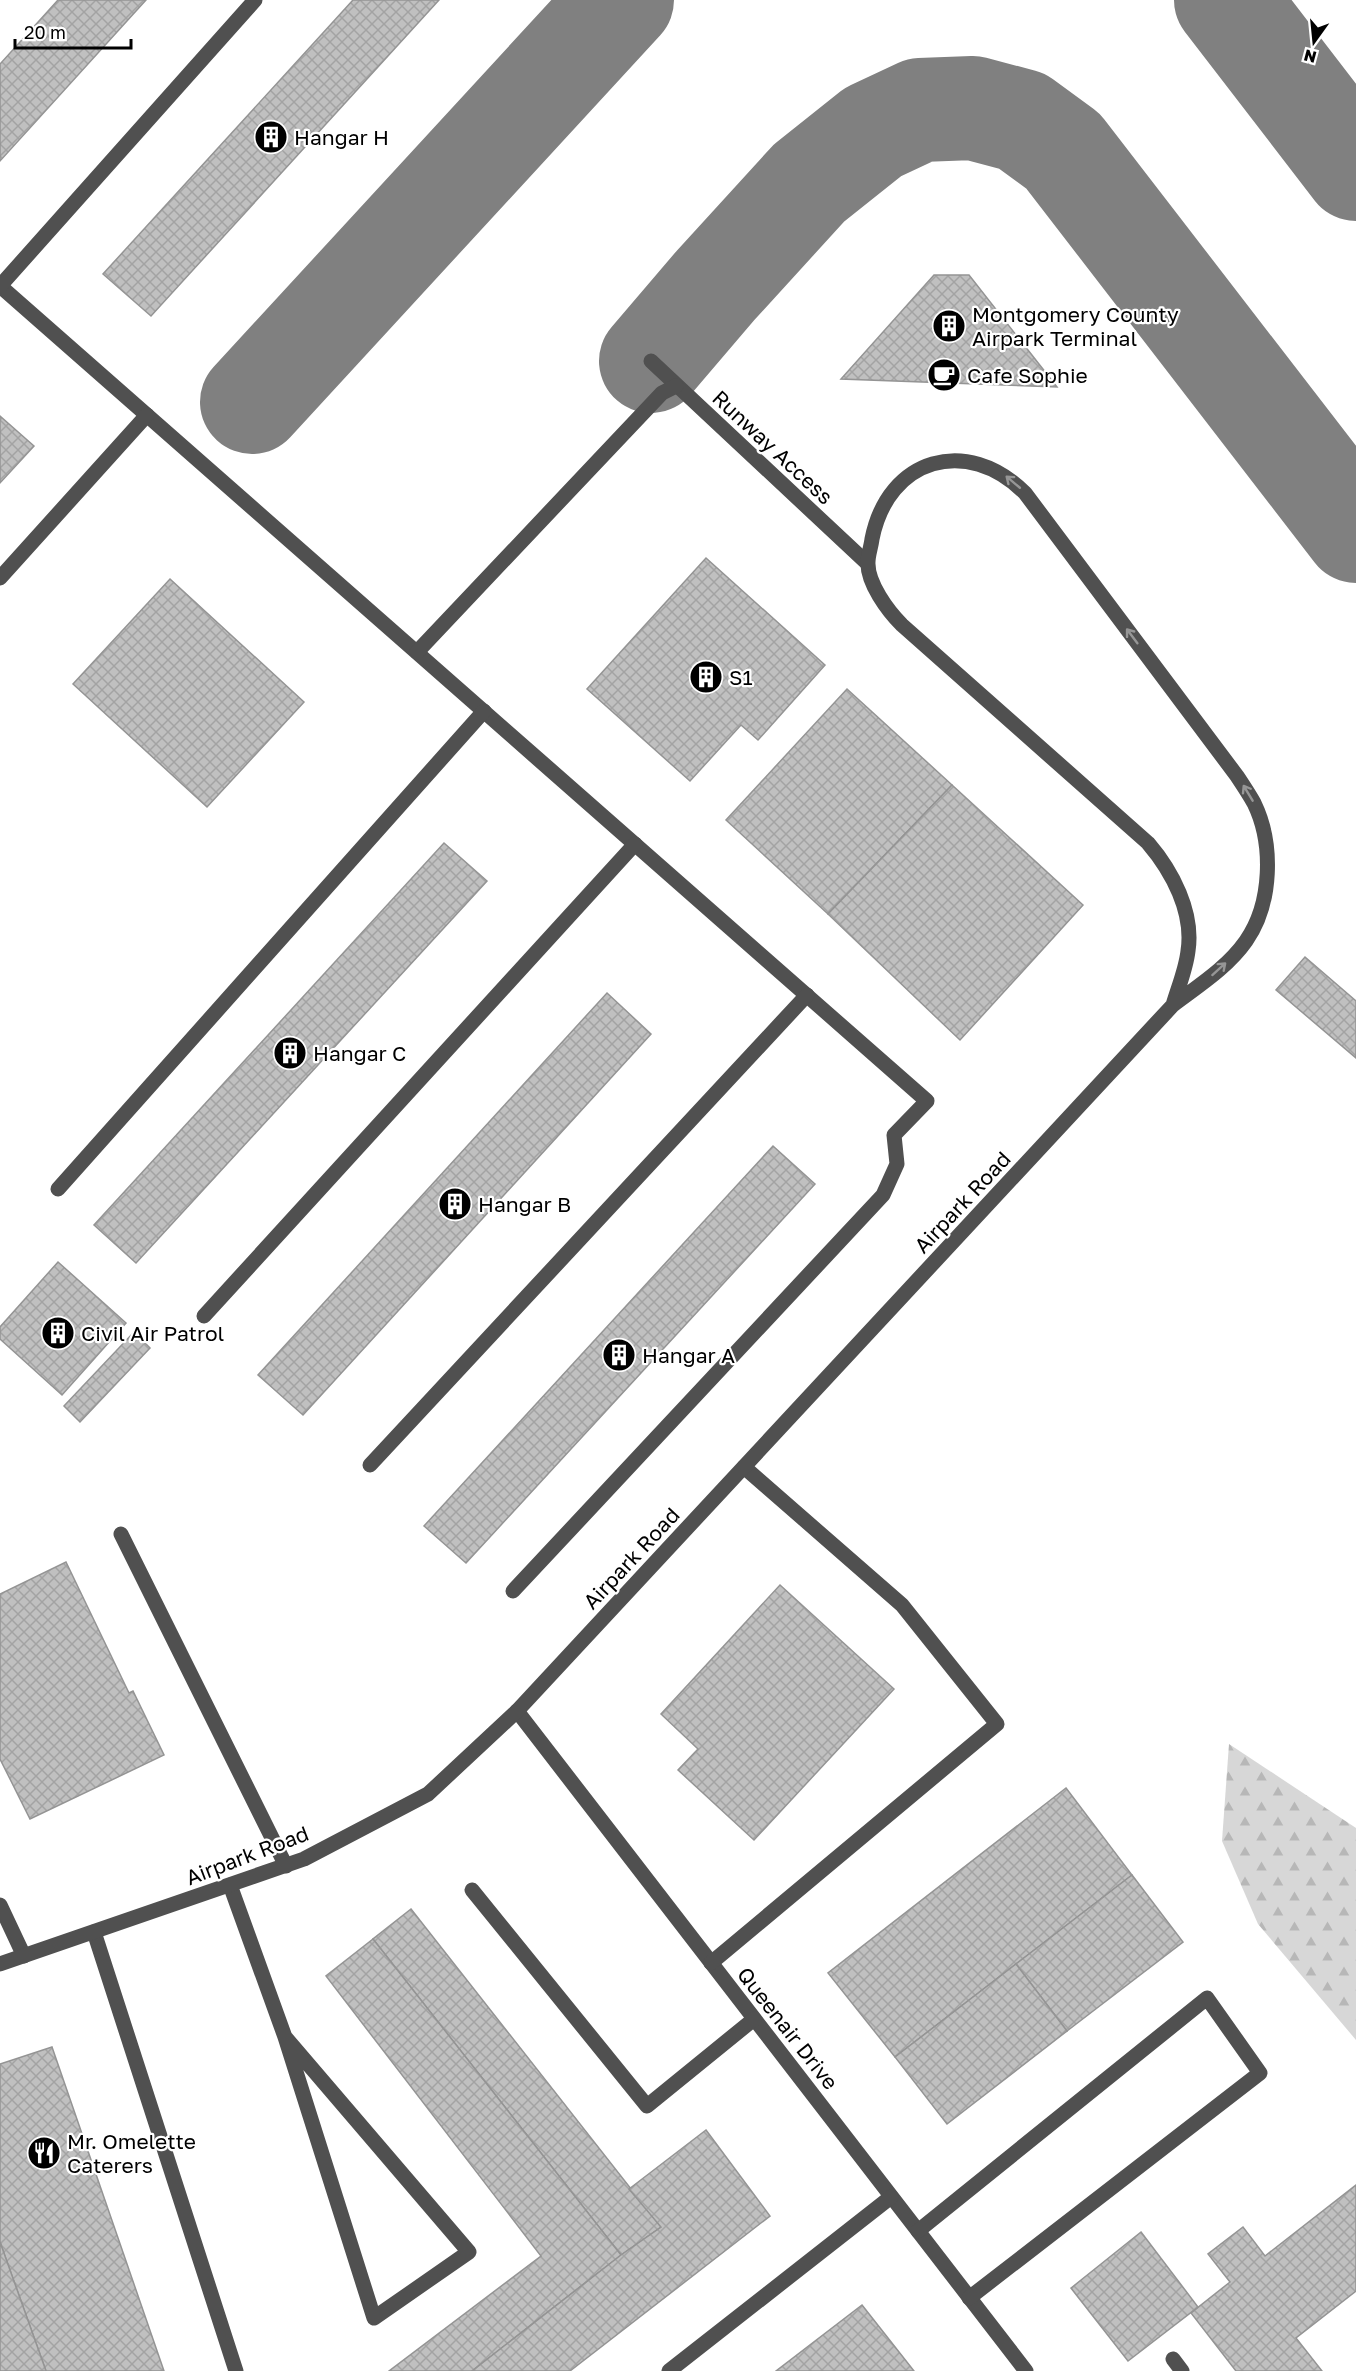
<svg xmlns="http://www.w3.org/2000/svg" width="1356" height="2371" viewBox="0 0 1356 2371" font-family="'Golos Text',sans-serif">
<defs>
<pattern id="forest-firs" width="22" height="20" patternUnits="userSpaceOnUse" patternTransform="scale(1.5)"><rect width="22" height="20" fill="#d7d7d7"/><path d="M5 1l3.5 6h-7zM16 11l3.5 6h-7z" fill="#b7b7b7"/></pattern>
<pattern id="building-cross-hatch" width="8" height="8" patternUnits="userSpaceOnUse" patternTransform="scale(1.5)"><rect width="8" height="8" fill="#c0c0c0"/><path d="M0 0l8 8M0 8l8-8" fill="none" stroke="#a3a3a3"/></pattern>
</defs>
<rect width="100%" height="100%" fill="#fff"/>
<path fill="url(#forest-firs)" d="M 1229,1744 L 1356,1828 L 1356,2040 L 1258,1924 L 1222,1841 Z"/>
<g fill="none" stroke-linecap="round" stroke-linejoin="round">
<g stroke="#808080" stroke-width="104">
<path d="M 1226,0 L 1356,169"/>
<path d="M 651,361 L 715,286 L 809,183 L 873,132 L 920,110 L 973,108 L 1022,121 L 1063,151 L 1356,531"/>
<path d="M 252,402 L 622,0"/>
</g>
</g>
<g fill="url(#building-cross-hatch)" stroke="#949494" stroke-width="1.5">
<path d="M 58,0 L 146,0 L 0,161 L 0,64 Z"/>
<path d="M 353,0 L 439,0 L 151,316 L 103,274 Z"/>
<path d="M 934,275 L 969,275 L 1057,387 L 841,379 Z"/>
<path d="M 0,416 L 34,446 L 0,483 Z"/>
<path d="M 706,558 L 825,665 L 758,740 L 741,725 L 690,781 L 587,689 Z"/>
<path d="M 170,579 L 304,702 L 207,807 L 73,684 Z"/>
<path d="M 847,689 L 952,785 L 828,914 L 726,820 Z"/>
<path d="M 952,785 L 1083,905 L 960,1040 L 828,914 Z"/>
<path d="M 444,843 L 487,881 L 136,1263 L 94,1225 Z"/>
<path d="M 1305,957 L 1356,1001 L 1356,1058 L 1276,990 Z"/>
<path d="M 607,993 L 651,1034 L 303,1415 L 258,1375 Z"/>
<path d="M 773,1146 L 815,1184 L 466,1563 L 424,1526 Z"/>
<path d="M 58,1262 L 126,1323 L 62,1395 L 0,1339 L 0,1327 Z"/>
<path d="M 134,1332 L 150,1348 L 80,1422 L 64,1406 Z"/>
<path d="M 66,1562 L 129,1693 L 133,1691 L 164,1755 L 30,1819 L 0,1759 L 0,1594 Z"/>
<path d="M 780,1585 L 894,1689 L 754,1840 L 678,1770 L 698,1749 L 661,1714 Z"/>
<path d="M 1066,1788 L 1132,1875 L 895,2057 L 828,1973 Z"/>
<path d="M 1132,1875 L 1183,1942 L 1067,2031 L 1016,1964 Z"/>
<path d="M 411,1909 L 661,2227 L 621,2255 L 373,1939 Z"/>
<path d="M 373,1939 L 621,2255 L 472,2371 L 389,2371 L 541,2256 L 326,1976 Z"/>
<path d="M 1016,1964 L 1067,2031 L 947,2124 L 895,2057 Z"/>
<path d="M 52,2047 L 164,2371 L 46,2371 L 0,2242 L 0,2064 Z"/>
<path d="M 706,2130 L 770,2216 L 570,2371 L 472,2371 L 621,2255 L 661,2227 L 629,2189 Z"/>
<path d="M 1356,2185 L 1356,2291 L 1296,2338 L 1322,2371 L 1236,2371 L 1191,2313 L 1230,2282 L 1208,2254 L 1243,2227 L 1265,2256 Z"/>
<path d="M 1141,2232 L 1198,2307 L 1128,2361 L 1071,2288 Z"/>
<path d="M 0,2242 L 46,2371 L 0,2371 Z"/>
<path d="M 862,2305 L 914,2371 L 776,2371 Z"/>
</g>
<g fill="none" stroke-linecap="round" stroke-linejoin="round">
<g stroke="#505050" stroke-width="15">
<path d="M 0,286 L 927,1101 L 894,1135 L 897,1164 L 883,1195 L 513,1591"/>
<path d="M 0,286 L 255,0"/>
<path d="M 651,361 L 867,563"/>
<path d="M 0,578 L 147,415"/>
<path d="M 417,652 L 662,393 L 676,386"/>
<path d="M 58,1189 L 484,711"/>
<path d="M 204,1316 L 635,844"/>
<path d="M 370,1465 L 807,995"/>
<path d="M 121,1534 L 286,1866"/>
<path d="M 517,1711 L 1026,2371"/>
<path d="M 230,1885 L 285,2037 L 374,2318 L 469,2252 L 285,2037"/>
<path d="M 472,1890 L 647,2106 L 754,2019"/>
<path d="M 0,1905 L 24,1956"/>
<path d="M 94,1932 L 236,2371"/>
<path d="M 711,1963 L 997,1724 L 902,1605 L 744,1467"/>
<path d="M 0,1964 L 304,1859 L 428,1794 L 517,1711 L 1173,1005 C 1198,986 1227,968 1246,941 C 1272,904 1274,844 1254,803 C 1249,794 1243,785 1237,776 L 1025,493 C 967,435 888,458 872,539 C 871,547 868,555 868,562 C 867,583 888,611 902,625 L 1148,843 C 1172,871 1194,912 1188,951 C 1186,969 1178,988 1173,1005"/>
<path d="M 918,2231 L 1207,1998 L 1260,2073 L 969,2298"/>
<path d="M 1173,2359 L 1182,2371"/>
<path d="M 669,2371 L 891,2197"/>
</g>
</g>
<defs><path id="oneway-shaft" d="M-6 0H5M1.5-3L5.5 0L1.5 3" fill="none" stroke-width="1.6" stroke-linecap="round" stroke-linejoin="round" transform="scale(1.5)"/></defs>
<g stroke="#969696">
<use href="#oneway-shaft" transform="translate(1013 482) rotate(-140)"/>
<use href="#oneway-shaft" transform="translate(1132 636) rotate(-127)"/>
<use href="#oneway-shaft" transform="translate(1248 793) rotate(-121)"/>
<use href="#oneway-shaft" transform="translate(1219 969) rotate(-42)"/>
</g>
<defs>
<symbol id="building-disc" viewBox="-11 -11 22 22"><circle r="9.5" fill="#000" stroke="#fff"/><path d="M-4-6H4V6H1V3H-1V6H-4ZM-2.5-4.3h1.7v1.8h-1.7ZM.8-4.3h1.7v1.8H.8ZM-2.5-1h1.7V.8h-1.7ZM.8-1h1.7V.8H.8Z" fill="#fff"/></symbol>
<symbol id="cafe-disc" viewBox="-11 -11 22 22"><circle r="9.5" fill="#000" stroke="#fff"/><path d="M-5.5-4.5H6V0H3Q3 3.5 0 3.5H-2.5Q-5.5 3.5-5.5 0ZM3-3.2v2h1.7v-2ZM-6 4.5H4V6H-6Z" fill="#fff"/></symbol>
<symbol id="restaurant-disc" viewBox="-11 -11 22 22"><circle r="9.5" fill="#000" stroke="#fff"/><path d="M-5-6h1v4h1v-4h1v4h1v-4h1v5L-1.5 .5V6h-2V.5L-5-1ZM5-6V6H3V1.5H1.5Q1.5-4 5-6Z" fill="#fff"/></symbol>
</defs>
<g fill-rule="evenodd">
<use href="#building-disc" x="252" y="118" width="38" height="38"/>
<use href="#building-disc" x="930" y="307" width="38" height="38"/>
<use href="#cafe-disc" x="925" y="356" width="38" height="38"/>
<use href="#building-disc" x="687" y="658" width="38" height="38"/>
<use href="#building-disc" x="271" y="1034" width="38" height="38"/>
<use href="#building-disc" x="436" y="1185" width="38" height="38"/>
<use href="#building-disc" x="39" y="1314" width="38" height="38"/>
<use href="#building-disc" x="600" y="1336" width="38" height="38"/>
<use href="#restaurant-disc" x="25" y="2134" width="38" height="38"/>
</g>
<g text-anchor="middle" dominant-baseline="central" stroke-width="4.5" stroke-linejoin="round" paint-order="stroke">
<g font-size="21" fill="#000" stroke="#fff" text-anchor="start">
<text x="294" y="137">Hangar H</text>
<text x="972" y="314">Montgomery County<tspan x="972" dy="24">Airpark Terminal</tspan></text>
<text x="967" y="375">Cafe Sophie</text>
<text x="729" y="677">S1</text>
<text x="313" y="1053">Hangar C</text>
<text x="478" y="1204">Hangar B</text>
<text x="81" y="1333">Civil Air Patrol</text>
<text x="642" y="1355">Hangar A</text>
<text x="67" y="2141">Mr. Omelette<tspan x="67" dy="24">Caterers</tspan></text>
</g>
<g font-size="21" fill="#000" stroke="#fff">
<text transform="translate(773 447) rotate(43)">Runway Access</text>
<text transform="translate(962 1202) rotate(-47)">Airpark Road</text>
<text transform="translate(631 1558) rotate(-47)">Airpark Road</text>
<text transform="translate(247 1855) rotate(-21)">Airpark Road</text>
<text transform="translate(788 2028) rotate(52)">Queenair Drive</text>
</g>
</g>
<g transform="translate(1314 42) rotate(195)" stroke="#ffffff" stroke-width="4.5" paint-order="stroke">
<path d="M0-4.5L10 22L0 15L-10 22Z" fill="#000000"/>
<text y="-9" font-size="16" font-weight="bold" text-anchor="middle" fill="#000000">N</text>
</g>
<path d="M15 39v9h116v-9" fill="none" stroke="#000000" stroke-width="3"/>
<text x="24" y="39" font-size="18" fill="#000000" stroke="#ffffff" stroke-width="4.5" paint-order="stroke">20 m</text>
</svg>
